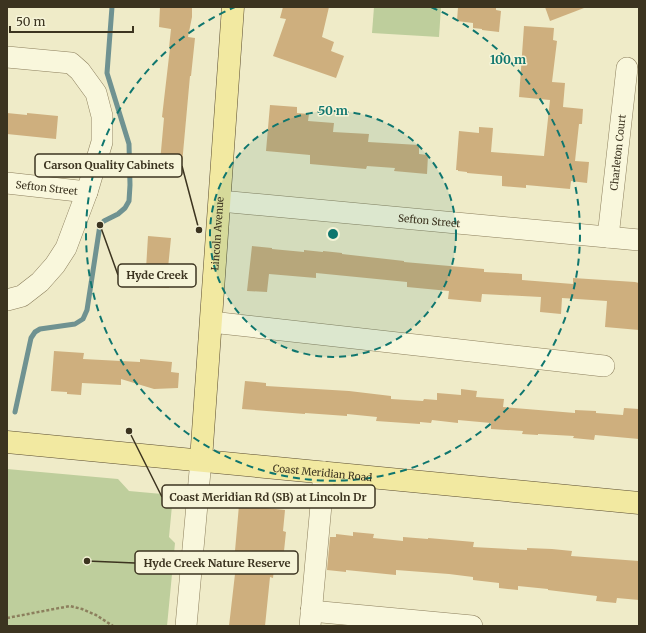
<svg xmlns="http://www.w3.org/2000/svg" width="646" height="633" viewBox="0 0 646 633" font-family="Merriweather,serif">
<rect width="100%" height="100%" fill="#efebc8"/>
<g fill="#bece9c">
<path d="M 374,7 L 441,7 L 439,37 L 372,33 Z"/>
<path d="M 7,469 L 118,479 L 129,491 L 173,495 L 169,537 L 175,543 L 167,626 L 7,626 Z"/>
</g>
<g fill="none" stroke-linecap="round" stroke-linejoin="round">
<path stroke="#6f9291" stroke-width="5" d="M 15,412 L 31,338 L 35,332 L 40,329 L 75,324 L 83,319 L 87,310 L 100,225 L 104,221 L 118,214 L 125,208 L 129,201 L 130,185 L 129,144 L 107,73 L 112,7"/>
</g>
<g fill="#ceaf7e">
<path d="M 160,7 L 192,7 L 192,17 L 188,37 L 195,38 L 191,76 L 190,76 L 182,164 L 160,162 L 164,118 L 162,117 L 170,48 L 169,48 L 171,29 L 159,27 Z"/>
<path d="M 283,7 L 329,7 L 322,37 L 334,42 L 331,51 L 344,56 L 336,78 L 273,56 L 286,19 L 280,18 Z"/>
<path d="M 458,7 L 496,7 L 496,10 L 501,11 L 499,32 L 482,30 L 482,29 L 473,28 L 473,23 L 457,21 Z"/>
<path d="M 545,7 L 584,7 L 584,8 L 550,21 Z"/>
<path d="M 524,26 L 554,28 L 553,40 L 557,41 L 552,82 L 565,83 L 563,107 L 583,109 L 582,124 L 579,124 L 575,161 L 589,162 L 587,183 L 571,181 L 570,189 L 526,185 L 526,188 L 502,186 L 502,176 L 467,173 L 467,172 L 458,171 L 458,170 L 456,170 L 459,131 L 479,133 L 479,127 L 493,128 L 491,152 L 544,156 L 550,100 L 519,97 Z"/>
<path d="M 270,105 L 297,107 L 297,113 L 309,114 L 308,121 L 334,123 L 333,132 L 369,134 L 368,142 L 419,145 L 419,154 L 428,155 L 427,174 L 394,171 L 395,168 L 367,166 L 366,169 L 310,164 L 310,155 L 266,151 Z"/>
<path d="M 7,113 L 27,115 L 27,113 L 58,116 L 56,139 L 7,134 Z"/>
<path d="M 148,236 L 171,238 L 168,268 L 171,268 L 169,288 L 146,287 L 148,269 L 146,269 Z"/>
<path d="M 252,246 L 272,248 L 272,249 L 304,252 L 304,250 L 323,252 L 323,251 L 342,253 L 342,254 L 404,261 L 404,262 L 484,269 L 484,272 L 522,274 L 522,280 L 573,284 L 573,278 L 635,282 L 639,283 L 639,330 L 605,327 L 607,301 L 562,298 L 561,314 L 540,312 L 541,297 L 482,294 L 481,302 L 448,299 L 449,291 L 407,287 L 407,282 L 316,273 L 316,278 L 269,274 L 267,292 L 247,291 Z"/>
<path d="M 54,351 L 84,353 L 83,359 L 140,362 L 140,359 L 172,362 L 171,372 L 179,373 L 178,388 L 154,389 L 121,379 L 121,385 L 82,383 L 81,395 L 67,394 L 67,392 L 51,391 Z"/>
<path d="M 245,381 L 266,383 L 266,386 L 349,391 L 391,396 L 391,399 L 423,401 L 424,399 L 437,400 L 437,393 L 461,395 L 461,389 L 477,391 L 476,397 L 504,399 L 503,407 L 575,413 L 575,410 L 596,411 L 596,413 L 623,415 L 624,408 L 639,409 L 639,439 L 595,435 L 594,440 L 573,438 L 574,436 L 538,434 L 538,435 L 522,434 L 523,431 L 491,429 L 491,423 L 458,420 L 458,423 L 432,420 L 431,423 L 420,422 L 420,424 L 376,421 L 377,417 L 347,414 L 347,416 L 305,413 L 305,414 L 242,409 Z"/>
<path d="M 239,505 L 285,510 L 283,531 L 286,532 L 282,570 L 274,569 L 273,578 L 270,577 L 265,626 L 229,626 L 235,574 L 233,574 Z"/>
<path d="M 353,532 L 374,534 L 373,538 L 403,541 L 403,537 L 428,539 L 428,538 L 474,542 L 473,547 L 527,550 L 527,548 L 552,549 L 572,551 L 571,556 L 639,561 L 639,600 L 617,598 L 616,603 L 596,601 L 597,596 L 548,590 L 548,589 L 518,586 L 518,590 L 499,588 L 499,583 L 473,580 L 473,577 L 449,574 L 396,570 L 396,575 L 346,570 L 346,572 L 327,570 L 330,537 L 336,537 L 336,534 L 353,536 Z"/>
</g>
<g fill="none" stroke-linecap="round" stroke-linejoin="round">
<defs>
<g id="minor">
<path d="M 7,57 L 71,63 L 80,71 L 96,93 L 102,116 L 102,142 L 87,192 L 66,248 L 55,265 L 40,282 L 22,296 L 7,300"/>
<path id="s1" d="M 7,183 L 87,192"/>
<path id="s2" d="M 220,201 L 639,240"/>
<path id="s3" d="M 608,237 L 627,68"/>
<path d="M 211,322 L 604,366"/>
<path d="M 311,611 L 472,626"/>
<path d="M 186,626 L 201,460"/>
<path d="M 310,626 L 324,472"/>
</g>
<g id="major">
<path id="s4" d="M 7,442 L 639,503"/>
<path id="s5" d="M 201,460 L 233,7"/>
</g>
</defs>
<use href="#minor" stroke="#8c7f5d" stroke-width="22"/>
<use href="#major" stroke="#5a4c31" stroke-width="23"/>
<path stroke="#8c7f5d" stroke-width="2.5" stroke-dasharray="3 2" stroke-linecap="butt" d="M 7,618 L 70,606 L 82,609 L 96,615 L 113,626"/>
<use href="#minor" stroke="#f9f7dc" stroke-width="21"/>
<use href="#major" stroke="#f2e9a1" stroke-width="22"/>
</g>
<circle cx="333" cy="234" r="123" fill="#0f766e" fill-opacity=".12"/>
<g fill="none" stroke="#0f766e" stroke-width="2" stroke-dasharray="7 5">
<circle cx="333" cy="234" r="123"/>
<path d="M431 7A247 247 0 1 1 235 7"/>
</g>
<g text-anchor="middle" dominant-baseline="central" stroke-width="3" stroke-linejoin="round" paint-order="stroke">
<g font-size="10" fill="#3c3420" stroke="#f6f4d8">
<text stroke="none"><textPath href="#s3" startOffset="85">Charleton Court</textPath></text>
<text stroke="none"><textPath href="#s1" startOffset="40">Sefton Street</textPath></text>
<text stroke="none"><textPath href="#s2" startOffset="210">Sefton Street</textPath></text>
<text stroke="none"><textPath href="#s5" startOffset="227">Lincoln Avenue</textPath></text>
<text stroke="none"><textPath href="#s4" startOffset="317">Coast Meridian Road</textPath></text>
</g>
</g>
<circle cx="333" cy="234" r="6" fill="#0f766e" stroke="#f6f4d8" stroke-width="2"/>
<g font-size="12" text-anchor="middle" font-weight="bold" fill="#0f766e" stroke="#f6f4d8" stroke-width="3" stroke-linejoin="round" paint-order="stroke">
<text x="508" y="64">100 m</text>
<text x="333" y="115">50 m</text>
</g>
<path fill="none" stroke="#3c3420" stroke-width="1.5" d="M199 230L182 166M100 225L118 275M129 431L162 497M87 561L135 563"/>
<g fill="#3c3420" stroke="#f6f4d8" stroke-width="1.5">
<circle cx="199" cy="230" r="4"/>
<circle cx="100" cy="225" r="4"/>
<circle cx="129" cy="431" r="4"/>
<circle cx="87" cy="561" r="4"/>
</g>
<g fill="#f6f4d8" stroke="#3c3420" stroke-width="1.5">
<rect x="35" y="154" width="147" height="23" rx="4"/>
<rect x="118" y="264" width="78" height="23" rx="4"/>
<rect x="162" y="485" width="213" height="23" rx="4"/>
<rect x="135" y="551" width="163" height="23" rx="4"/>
</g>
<g font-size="11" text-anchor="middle" font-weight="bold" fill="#3c3420">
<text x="109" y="169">Carson Quality Cabinets</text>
<text x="157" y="279">Hyde Creek</text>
<text x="268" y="501">Coast Meridian Rd (SB) at Lincoln Dr</text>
<text x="217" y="567">Hyde Creek Nature Reserve</text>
</g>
<rect width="646" height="633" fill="none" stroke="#3c3420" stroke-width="16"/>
<path d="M10 26v6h123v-6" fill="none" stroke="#3c3420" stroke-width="2"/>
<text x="16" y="26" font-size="12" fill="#3c3420" stroke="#f6f4d8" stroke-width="3" paint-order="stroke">50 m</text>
</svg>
